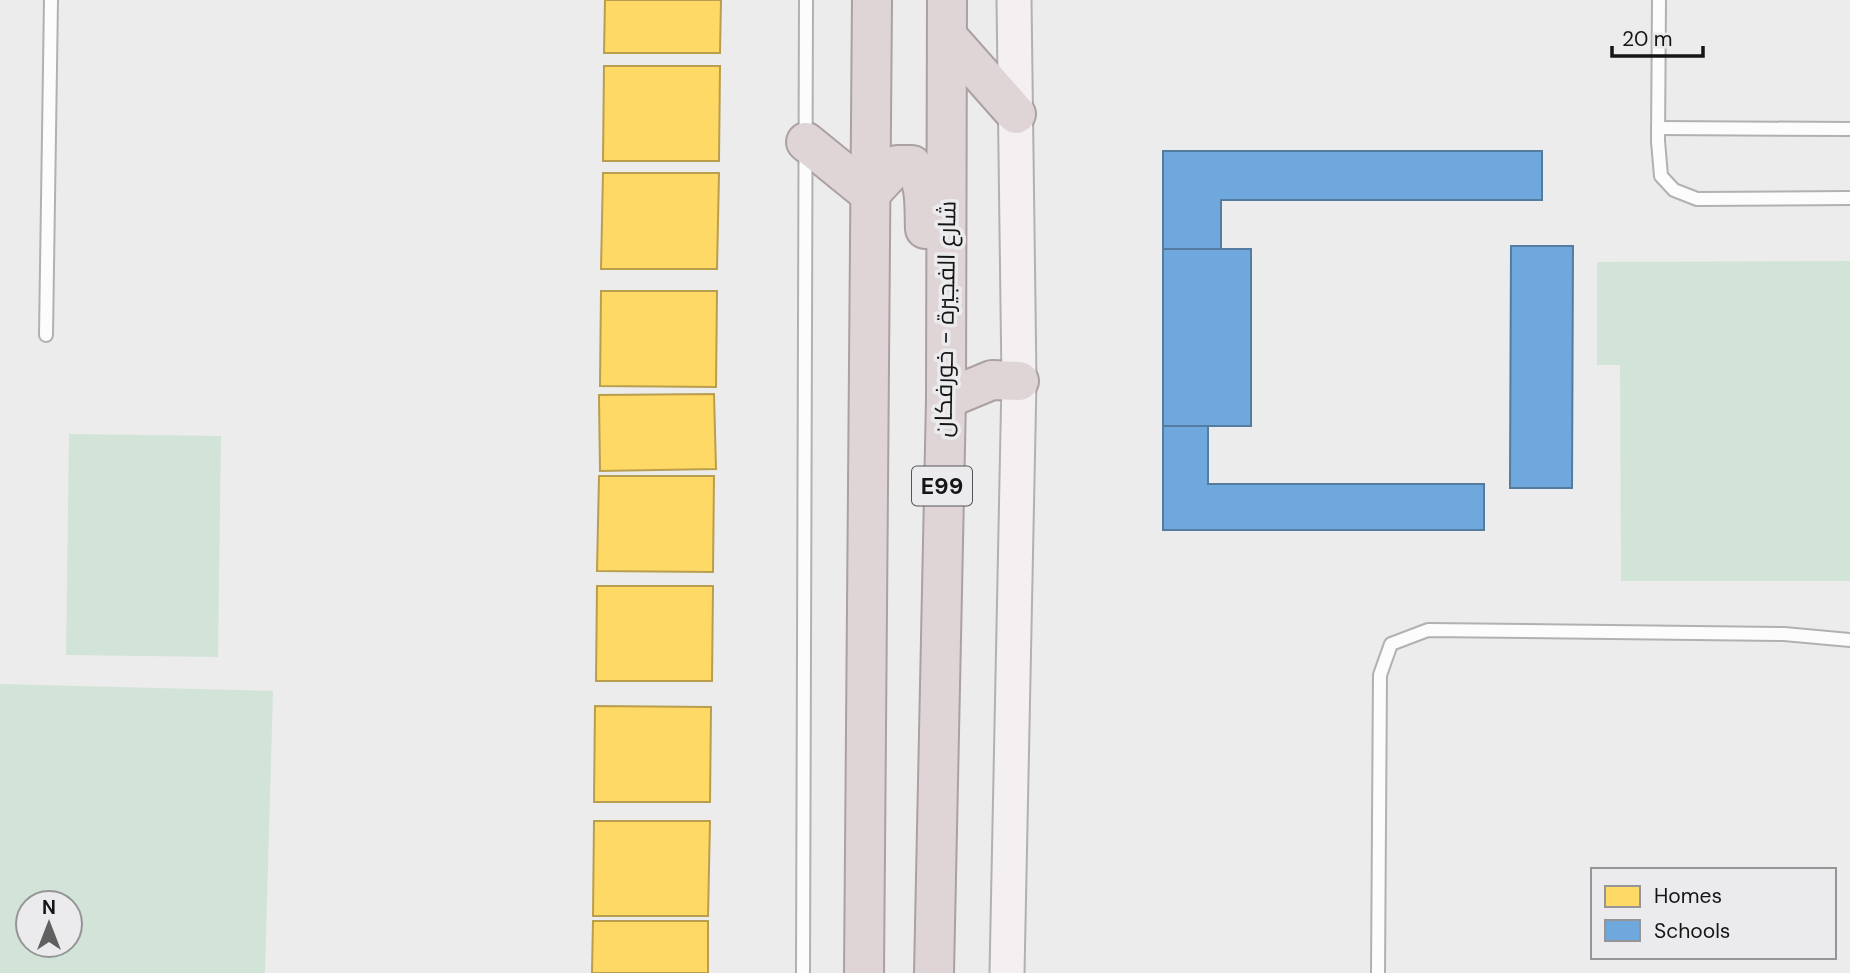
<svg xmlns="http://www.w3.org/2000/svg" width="1850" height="973" viewBox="0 0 1850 973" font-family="'DM Sans',Cairo,sans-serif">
<rect width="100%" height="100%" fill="#ececec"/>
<g fill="#d2e4d8" fill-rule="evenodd">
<path d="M 1850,261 L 1850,581 L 1621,581 L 1620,365 L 1597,365 L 1597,262 Z"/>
<path d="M 69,434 L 221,436 L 218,657 L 66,655 Z"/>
<path d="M 0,684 L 273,691 L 265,973 L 0,973 ZM 70,903 L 70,945 L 28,945 L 28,903 Z"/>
</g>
<g fill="#ffd966" stroke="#b99e4e" stroke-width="2">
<path d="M 605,0 L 721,0 L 720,53 L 604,53 Z"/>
<path d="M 604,66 L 720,66 L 719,161 L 603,161 Z"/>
<path d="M 603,173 L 719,173 L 717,269 L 601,269 Z"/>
<path d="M 601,291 L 717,291 L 716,387 L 600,386 Z"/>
<path d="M 714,394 L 716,469 L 600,471 L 599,395 Z"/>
<path d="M 599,476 L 714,476 L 713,572 L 597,571 Z"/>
<path d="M 597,586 L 713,586 L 712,681 L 596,681 Z"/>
<path d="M 595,706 L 711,707 L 710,802 L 594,802 Z"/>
<path d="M 594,821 L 710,821 L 708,916 L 593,916 Z"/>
<path d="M 593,921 L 708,921 L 708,973 L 592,973 Z"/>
</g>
<g fill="#6fa8dc" stroke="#547ca1" stroke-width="2">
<path d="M 1163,151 L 1542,151 L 1542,200 L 1221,200 L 1221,249 L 1163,249 Z"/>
<path d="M 1511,246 L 1573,246 L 1572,488 L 1510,488 Z"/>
<rect x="1163" y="249" width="88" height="177"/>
<path d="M 1163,426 L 1208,426 L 1208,484 L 1484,484 L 1484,530 L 1163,530 Z"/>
</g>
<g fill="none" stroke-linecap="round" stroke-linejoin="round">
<defs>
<g id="lane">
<path d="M 1659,0 L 1658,141 L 1661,176 L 1674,190 L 1697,199 L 1850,198"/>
<path d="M 1658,128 L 1850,129"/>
<path d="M 46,335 L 51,0"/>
<path d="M 803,973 L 806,0"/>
<path d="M 1378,973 L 1380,675 L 1391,644 L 1428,630 L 1784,634 L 1850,640"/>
</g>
<path id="secondary" d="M 1007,973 L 1019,381 L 1014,0"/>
<g id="highway">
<path d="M 947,36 L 1016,114"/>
<path d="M 806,142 L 870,194 L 897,165 L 912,165 C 927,182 924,207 925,229"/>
<path d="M 946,399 L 992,380 L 1019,381"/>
<path d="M 864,973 L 872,0"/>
<path d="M 934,973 L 946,399 L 947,0"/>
</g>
</defs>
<use href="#lane" stroke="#b1b1b1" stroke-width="16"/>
<use href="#secondary" stroke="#b1b1b1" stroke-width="37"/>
<use href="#highway" stroke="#aba0a2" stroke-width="42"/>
<use href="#lane" stroke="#fcfcfc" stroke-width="12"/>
<use href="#secondary" stroke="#f4f0f1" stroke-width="33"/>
<use href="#highway" stroke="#dfd5d7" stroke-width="38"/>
</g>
<g text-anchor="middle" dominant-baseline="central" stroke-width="7" stroke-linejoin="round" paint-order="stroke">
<rect fill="#ebebed" stroke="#555556" stroke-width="2" x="912" y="466.5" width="60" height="39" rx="5"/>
<g font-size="23" font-weight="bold" fill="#151516">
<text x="942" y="486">E99</text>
</g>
<g font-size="24" fill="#151516" stroke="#ebebed">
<text transform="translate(945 319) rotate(-89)">شارع الفجيرة - خورفكان</text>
</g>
</g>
<rect x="1591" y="868" width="245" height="91" fill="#ebebed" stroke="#959597" stroke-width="2"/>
<rect x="1605" y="886" width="35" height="21" fill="#ffd966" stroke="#959597" stroke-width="2"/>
<text x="1654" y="903" font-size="21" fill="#151516">Homes</text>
<rect x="1605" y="920" width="35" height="21" fill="#6fa8dc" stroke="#959597" stroke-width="2"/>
<text x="1654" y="938" font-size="21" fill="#151516">Schools</text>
<g transform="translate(49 924)"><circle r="33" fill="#ebebed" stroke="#959597" stroke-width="2"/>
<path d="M0-5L12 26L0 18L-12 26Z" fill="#606061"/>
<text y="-10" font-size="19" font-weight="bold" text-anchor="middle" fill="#151516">N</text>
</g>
<path d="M1612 46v10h91v-10" fill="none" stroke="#151516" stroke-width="3.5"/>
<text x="1622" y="46" font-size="21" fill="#151516" stroke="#ebebed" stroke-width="5" paint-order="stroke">20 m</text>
</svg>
